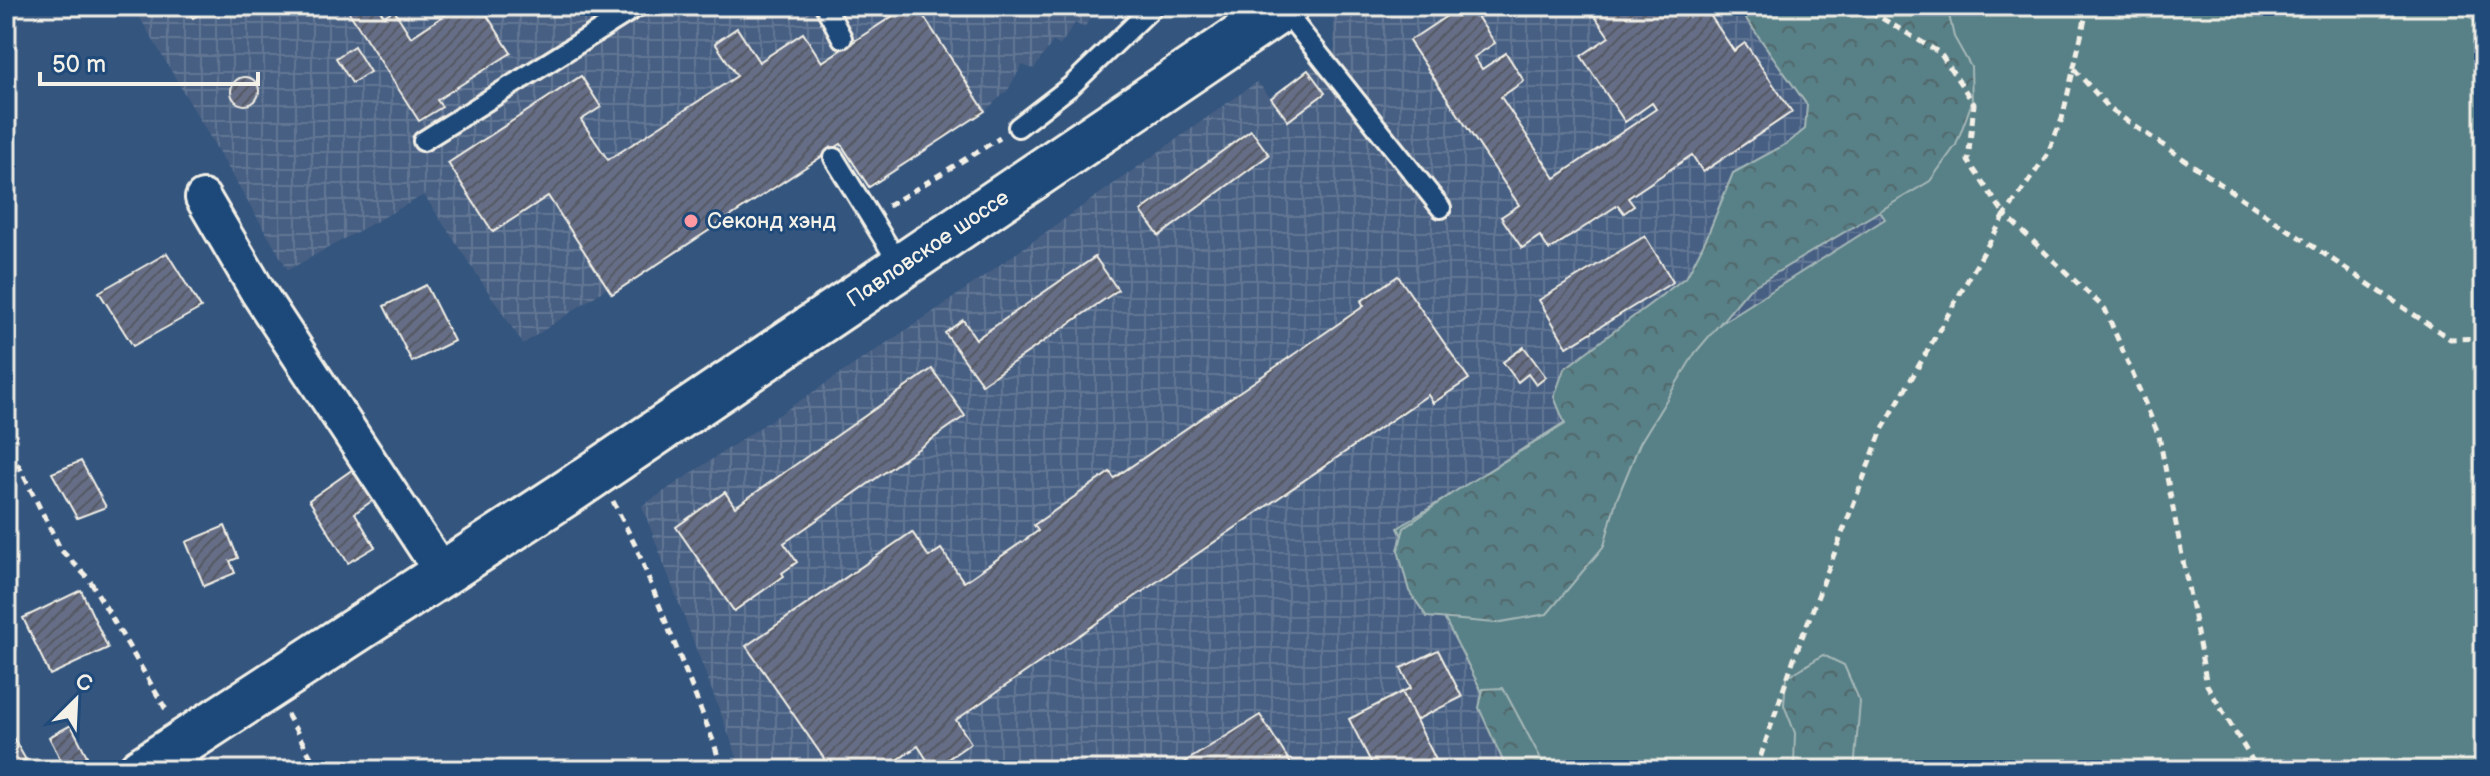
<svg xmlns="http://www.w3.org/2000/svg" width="2490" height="776" viewBox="0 0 2490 776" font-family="'Balsamiq Sans',sans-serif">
<defs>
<pattern id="industrial-grid" width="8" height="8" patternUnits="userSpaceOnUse" patternTransform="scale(2)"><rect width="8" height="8" fill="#475f82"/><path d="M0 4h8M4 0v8" fill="none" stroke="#627694"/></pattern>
<pattern id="forest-crowns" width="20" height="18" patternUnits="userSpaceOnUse" patternTransform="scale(2)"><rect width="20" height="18" fill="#588087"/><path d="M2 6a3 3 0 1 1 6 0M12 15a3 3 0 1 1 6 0" fill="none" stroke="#51676a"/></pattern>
<pattern id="building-hatch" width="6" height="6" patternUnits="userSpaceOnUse" patternTransform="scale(2)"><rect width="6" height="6" fill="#656e86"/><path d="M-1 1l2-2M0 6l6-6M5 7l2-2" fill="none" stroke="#565963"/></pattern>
</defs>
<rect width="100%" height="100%" fill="#34557e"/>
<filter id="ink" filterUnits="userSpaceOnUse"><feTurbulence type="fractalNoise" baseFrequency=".0125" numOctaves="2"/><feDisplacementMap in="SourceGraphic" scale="16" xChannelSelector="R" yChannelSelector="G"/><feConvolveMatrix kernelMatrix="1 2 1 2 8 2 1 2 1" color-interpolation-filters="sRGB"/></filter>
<g filter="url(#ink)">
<g fill="url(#industrial-grid)">
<path d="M 133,6 L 1097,6 L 1084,28 L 1075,23 L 1060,46 L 1053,41 L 1034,69 L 1022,65 L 1008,90 L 985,111 L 869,187 L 841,144 L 612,294 L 607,288 L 523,344 L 424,195 L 288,270 Z"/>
<path d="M 1347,6 L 1739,6 L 1885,219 L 1398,528 L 1522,770 L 742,770 L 642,506 L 939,308 L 1257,82 L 1271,98 L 1335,49 L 1333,16 Z"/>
</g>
<path fill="#588087" stroke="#a6b8b8" stroke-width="2" d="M 1739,6 L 2459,6 L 2484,31 L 2484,770 L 1522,770 L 1398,528 L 1885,219 Z"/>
<g fill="url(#forest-crowns)" stroke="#a6b8b8" stroke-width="2">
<path d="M 1737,6 L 1947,6 L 1954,37 L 1971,67 L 1972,102 L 1956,145 L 1930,181 L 1749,289 L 1695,353 L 1640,443 L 1616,501 L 1604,546 L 1547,614 L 1495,623 L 1427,617 L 1409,591 L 1398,550 L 1404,528 L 1451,494 L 1565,424 L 1554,397 L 1564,369 L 1687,276 L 1706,239 L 1733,173 L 1788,143 L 1805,129 L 1807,105 Z"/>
<path d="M 1823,655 L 1844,665 L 1860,702 L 1854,770 L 1791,770 L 1794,766 L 1795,733 L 1784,705 L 1786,678 Z"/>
<path d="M 1503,688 L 1547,770 L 1507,770 L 1479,708 L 1483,689 Z"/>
</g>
<g fill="url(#building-hatch)" stroke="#f4f1e8" stroke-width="2">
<path d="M 185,6 L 213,6 L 193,18 Z"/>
<path d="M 345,6 L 377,6 L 384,16 L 394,10 L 411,37 L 459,6 L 481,6 L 511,53 L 437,100 L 442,107 L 419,121 Z"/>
<path d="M 908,6 L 917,6 L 985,111 L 869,187 L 841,144 L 612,294 L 548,196 L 493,232 L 448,163 L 581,76 L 601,107 L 581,120 L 608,160 L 737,76 L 715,43 L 737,28 L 759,62 L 803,33 L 822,62 Z"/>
<path d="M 1462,6 L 1470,6 L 1495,43 L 1474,57 L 1482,69 L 1506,53 L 1524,81 L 1501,97 L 1555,178 L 1656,109 L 1652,103 L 1625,122 L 1581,56 L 1609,37 L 1588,6 L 1681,6 L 1687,15 L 1704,6 L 1734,51 L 1745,43 L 1792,112 L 1703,172 L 1692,155 L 1628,198 L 1634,206 L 1624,213 L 1618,205 L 1549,250 L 1540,236 L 1522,248 L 1501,217 L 1519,205 L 1409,41 Z"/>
<path d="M 354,46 L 370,72 L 352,83 L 336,58 Z"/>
<path d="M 1308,70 L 1325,93 L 1288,121 L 1271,98 Z"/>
<circle cx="245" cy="91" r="14"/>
<path d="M 1251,130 L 1269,155 L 1159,236 L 1141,211 Z"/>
<path d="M 1645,236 L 1673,282 L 1567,347 L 1539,300 Z"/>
<path d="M 167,253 L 201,308 L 133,346 L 99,292 Z"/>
<path d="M 1095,257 L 1118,290 L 982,384 L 945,333 L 963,320 L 976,339 Z"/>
<path d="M 1398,276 L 1469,379 L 1433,403 L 1428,395 L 956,720 L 971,743 L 933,769 L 918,746 L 883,770 L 832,770 L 746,646 L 912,532 L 929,557 L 941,549 L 964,582 L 1038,531 L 1034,525 L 1110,472 L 1114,478 L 1364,306 L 1361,301 Z"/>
<path d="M 426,285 L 454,341 L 412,362 L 384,306 Z"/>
<path d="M 1524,347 L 1546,377 L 1536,385 L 1528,374 L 1518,382 L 1503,362 Z"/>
<path d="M 932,369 L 965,416 L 784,543 L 797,562 L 782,573 L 784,576 L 734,611 L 676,527 L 725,492 L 735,507 Z"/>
<path d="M 81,461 L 106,507 L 77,518 L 52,473 Z"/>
<path d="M 356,467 L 376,498 L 355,513 L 375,547 L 348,563 L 309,500 Z"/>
<path d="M 225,526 L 238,558 L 230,561 L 235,573 L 204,586 L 186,542 Z"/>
<path d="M 81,590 L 108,648 L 50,675 L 23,618 Z"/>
<path d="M 6,630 L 16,649 L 6,654 Z"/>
<path d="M 1438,650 L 1462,697 L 1416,720 L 1402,692 L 1411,688 L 1401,668 Z"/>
<path d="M 1402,692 L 1441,770 L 1375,770 L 1349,719 Z"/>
<path d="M 1260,715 L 1295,770 L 1172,770 Z"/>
<path d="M 6,725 L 26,760 L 6,770 Z"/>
<path d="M 71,725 L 87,756 L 65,768 L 49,737 Z"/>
</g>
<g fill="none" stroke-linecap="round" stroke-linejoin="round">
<defs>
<g id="lane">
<path d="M 825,6 L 842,38"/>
<path d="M 1283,9 L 1441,208"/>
<path d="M 1018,127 L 1071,86 L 1154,6"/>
<path d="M 423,141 L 638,6"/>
<path d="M 834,158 L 901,267"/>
</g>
<path id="street" d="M 203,198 L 258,292 L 443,574"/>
<g id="secondary">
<path id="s1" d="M 141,770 L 571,490 L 1286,6"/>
</g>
</defs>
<use href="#lane" stroke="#f4f1e8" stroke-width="24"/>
<use href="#street" stroke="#f4f1e8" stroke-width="40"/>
<use href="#secondary" stroke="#f4f1e8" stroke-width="50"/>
<g stroke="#f4f1e8" stroke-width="5" stroke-dasharray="8 6" stroke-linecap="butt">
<path d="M 2088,6 L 2062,119 L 2047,155 L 2005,215 L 2105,309 L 2159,436 L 2207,685 L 2258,770"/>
<path d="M 2467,6 L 2484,22"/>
<path d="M 2074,69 L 2111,110 L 2450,339 L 2484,338"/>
<path d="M 888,206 L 1000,138"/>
<path d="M 6,455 L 19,466 L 61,550 L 89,579 L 168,713"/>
<path d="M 613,501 L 637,549 L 714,743 L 722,770"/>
<path d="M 287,714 L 318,770"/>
<path d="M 1756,770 L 1794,658 L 1882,430 L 2005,215 L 1968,161 L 1974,104 L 1940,53 L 1873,13 L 1867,6"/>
</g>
<use href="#lane" stroke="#1f4a7a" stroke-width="18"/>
<use href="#street" stroke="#1f4a7a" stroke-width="34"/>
<use href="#secondary" stroke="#1f4a7a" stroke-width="44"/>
</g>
</g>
<circle fill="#ff9aa2" stroke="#1f4a7a" stroke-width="3" cx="691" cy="221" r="8"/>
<g text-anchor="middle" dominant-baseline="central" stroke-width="6" stroke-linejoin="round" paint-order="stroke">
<g font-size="22" fill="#f4f1e8" stroke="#1f4a7a" text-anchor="start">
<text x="707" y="221">Секонд хэнд</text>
</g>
<g font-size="22" fill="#f4f1e8" stroke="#1f4a7a">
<text stroke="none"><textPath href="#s1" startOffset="944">Павловское шоссе</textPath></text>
</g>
</g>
<rect width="2490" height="776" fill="none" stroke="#1f4a7a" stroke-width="32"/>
<rect x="16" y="16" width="2458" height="744" fill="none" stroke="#f4f1e8" stroke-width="3" filter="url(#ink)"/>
<g transform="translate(76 700) rotate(24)" stroke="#1f4a7a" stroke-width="6" paint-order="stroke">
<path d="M0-6L14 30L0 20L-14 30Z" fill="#f4f1e8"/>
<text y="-12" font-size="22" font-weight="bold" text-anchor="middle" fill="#f4f1e8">С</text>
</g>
<path d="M40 72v12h218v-12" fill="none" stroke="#f4f1e8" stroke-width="4"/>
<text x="52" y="72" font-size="24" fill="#f4f1e8" stroke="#1f4a7a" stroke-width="6" paint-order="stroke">50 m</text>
</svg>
